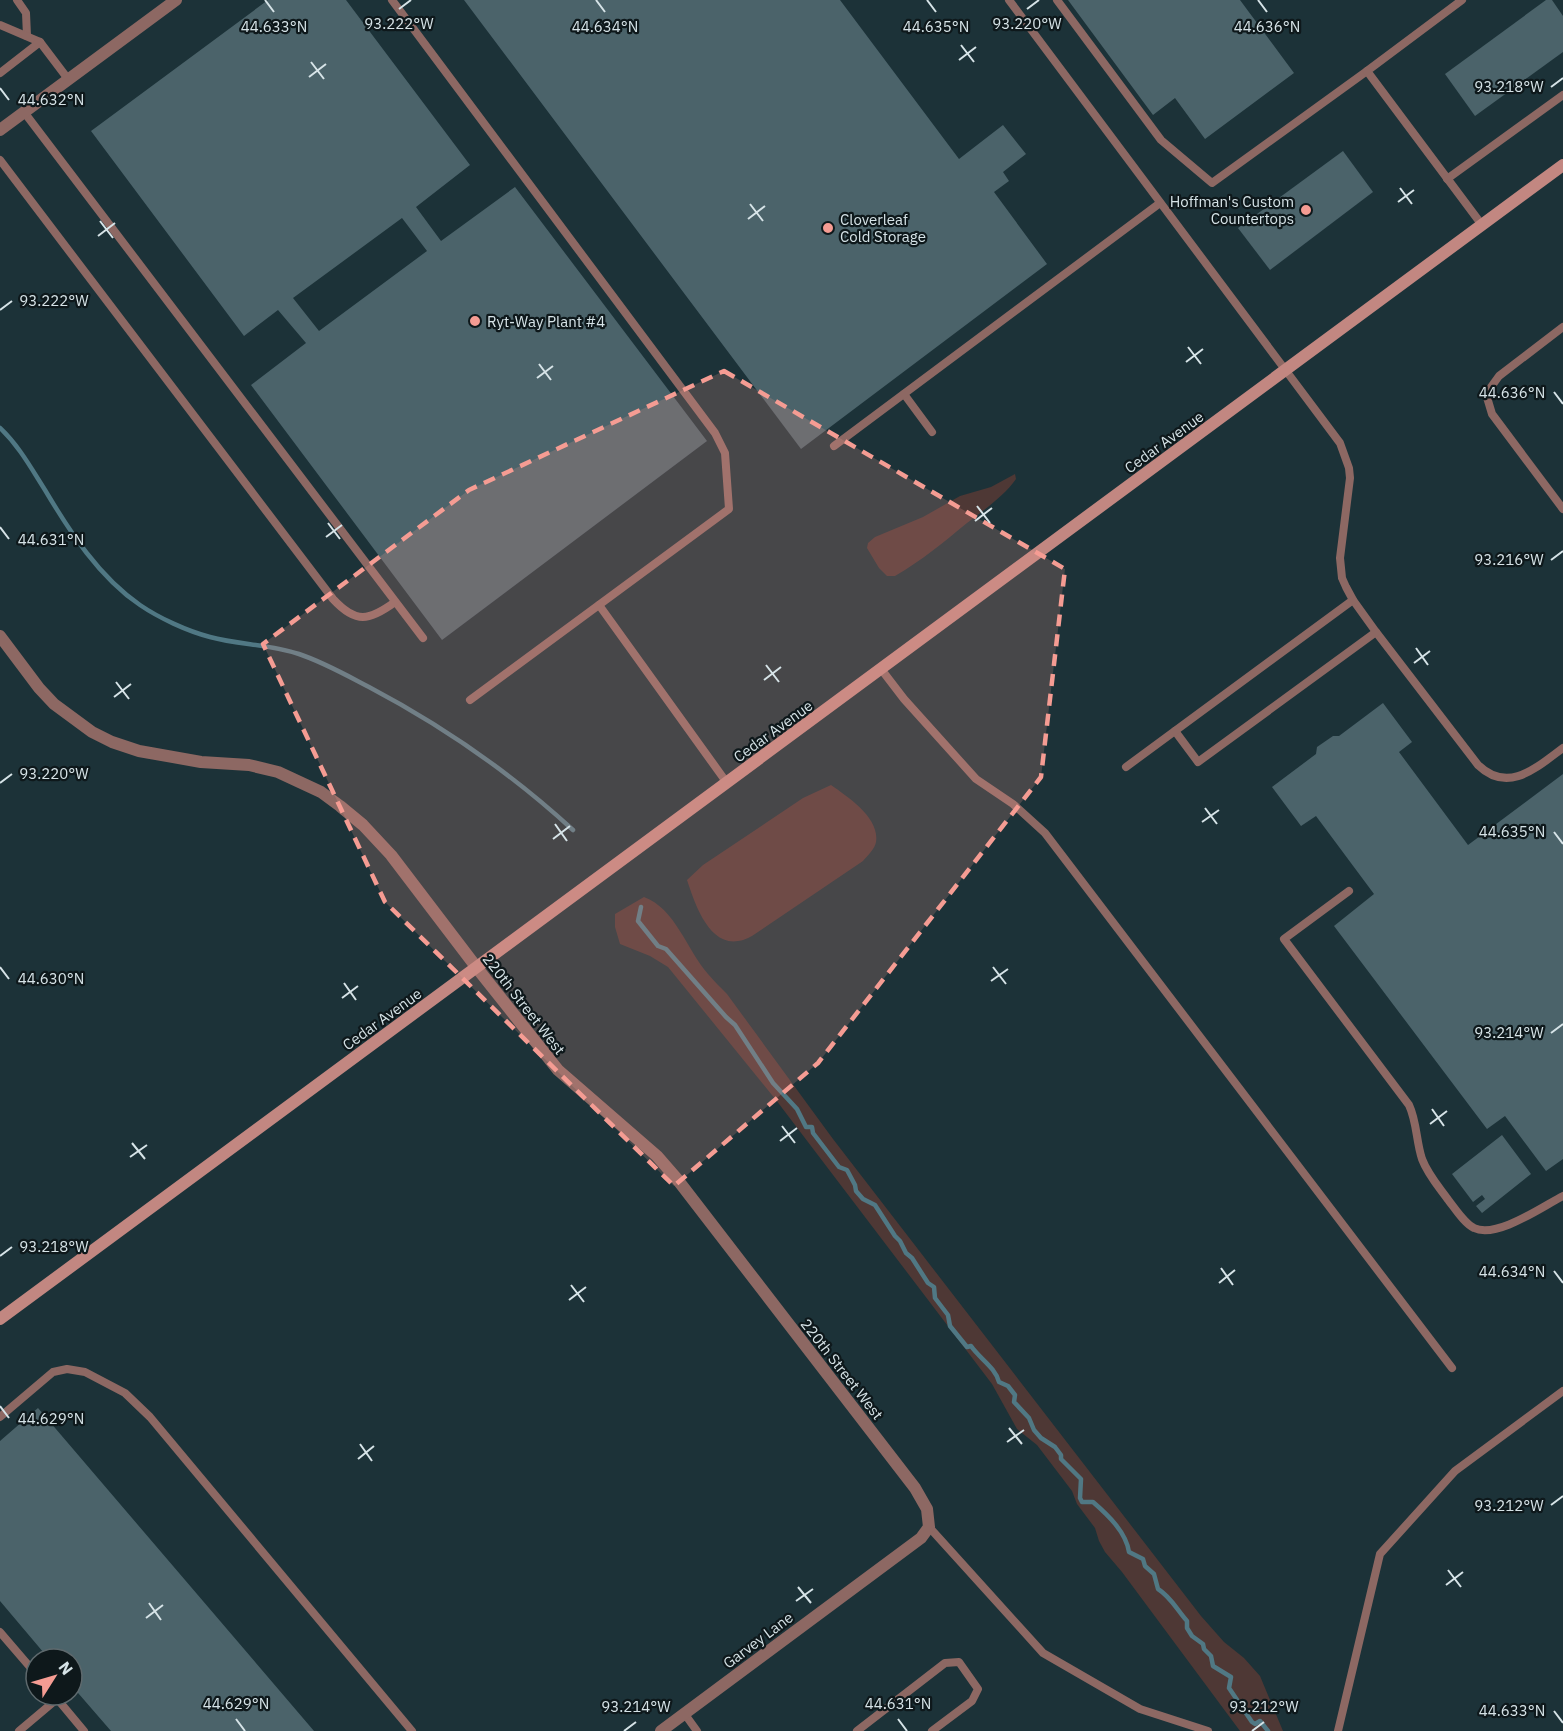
<svg xmlns="http://www.w3.org/2000/svg" width="1563" height="1731" viewBox="0 0 1563 1731" font-family="'IBM Plex Sans',sans-serif">
<rect width="100%" height="100%" fill="#1c3238"/>
<g fill="#4e3835">
<path d="M 1015,474 L 1016,479 C 1004,496 984,510 967,523 C 944,542 921,561 895,576 L 887,576 L 879,568 L 867,548 L 868,543 L 875,537 L 923,517 L 960,496 L 991,487 Z"/>
<path d="M 831,785 C 848,797 880,818 876,842 C 875,849 867,856 863,861 L 752,936 C 748,938 742,941 738,941 C 708,946 694,901 687,880 L 703,865 L 803,798 Z"/>
<path d="M 644,897 C 675,908 687,950 708,974 C 714,981 721,988 727,994 L 833,1139 L 1201,1616 L 1224,1642 L 1244,1658 L 1260,1676 L 1283,1731 L 1240,1731 L 1122,1572 L 1105,1552 L 1099,1541 L 1095,1528 L 1077,1504 L 1072,1491 L 1037,1445 L 1017,1429 L 992,1384 L 776,1100 L 668,967 L 650,956 L 620,944 L 615,927 L 615,914 Z"/>
</g>
<g fill="none" stroke-linecap="round" stroke-linejoin="round">
<g stroke="#507884" stroke-width="4.5">
<path d="M 0,428 C 19,446 31,468 45,490 C 70,532 99,577 140,605 C 159,618 187,631 210,637 C 239,645 270,644 299,654 C 323,662 346,675 369,687 C 443,726 511,773 573,830"/>
<path d="M 641,907 L 638,921 L 658,946 L 666,949 L 726,1017 L 735,1025 L 773,1083 L 797,1109 L 806,1127 L 812,1127 L 813,1133 L 839,1167 L 847,1170 L 855,1185 L 856,1191 L 863,1199 L 875,1205 L 895,1236 L 900,1241 L 906,1253 L 912,1258 L 928,1283 L 934,1287 L 935,1298 L 948,1315 L 950,1326 L 967,1347 L 971,1346 C 980,1359 995,1367 999,1382 L 1008,1386 L 1015,1395 L 1014,1402 L 1029,1418 L 1034,1430 L 1041,1438 L 1055,1447 L 1061,1455 L 1061,1459 L 1081,1479 L 1080,1498 L 1082,1502 L 1093,1502 C 1108,1515 1126,1532 1129,1552 L 1143,1559 L 1145,1566 L 1154,1574 L 1158,1589 C 1171,1597 1177,1610 1187,1621 L 1187,1628 L 1192,1636 L 1203,1644 L 1204,1649 L 1211,1656 L 1213,1666 L 1231,1677 L 1229,1688 L 1252,1722 L 1255,1724 L 1260,1721 L 1268,1731"/>
</g>
</g>
<g fill="#4b636a" fill-rule="evenodd">
<path d="M 268,0 L 346,0 L 470,165 L 416,207 L 441,241 L 515,187 L 707,441 L 442,640 L 251,385 L 306,343 L 278,310 L 244,336 L 91,131 ZM 402,218 L 427,251 L 319,331 L 293,298 Z"/>
<path d="M 464,0 L 840,0 L 959,159 L 1003,125 L 1026,154 L 1003,172 L 1009,181 L 994,192 L 1047,264 L 801,449 Z"/>
<path d="M 1068,0 L 1240,0 L 1294,73 L 1205,139 L 1175,98 L 1153,115 Z"/>
<path d="M 1546,0 L 1552,0 L 1563,16 L 1563,52 L 1475,116 L 1445,74 Z"/>
<path d="M 1343,151 L 1373,192 L 1270,270 L 1238,228 Z"/>
<path d="M 1383,703 L 1412,742 L 1399,752 L 1468,845 L 1563,774 L 1563,1159 L 1546,1171 L 1505,1116 L 1487,1129 L 1334,926 L 1374,894 L 1316,816 L 1301,826 L 1272,787 L 1316,754 L 1317,747 L 1333,736 L 1339,736 Z"/>
<path d="M 1502,1135 L 1531,1174 L 1482,1213 L 1476,1206 L 1485,1199 L 1482,1195 L 1473,1202 L 1452,1174 Z"/>
<path d="M 38,1408 L 314,1731 L 111,1731 L 72,1686 L 72,1659 L 49,1659 L 0,1601 L 0,1441 Z"/>
</g>
<g fill="none" stroke-linecap="round" stroke-linejoin="round">
<g stroke="#8d6863" stroke-width="8">
<path d="M 17,0 L 26,13 L 27,36"/>
<path d="M 392,0 L 715,433 L 725,453 L 729,509 L 470,700"/>
<path d="M 1009,0 L 1340,443 L 1349,468 L 1350,478 L 1340,558 L 1342,578 L 1346,587 L 1353,600 L 1376,632 L 1478,765 C 1508,794 1536,768 1563,748"/>
<path d="M 1057,0 L 1161,140 L 1212,183 L 1367,71"/>
<path d="M 1462,0 L 1367,71 L 1482,225"/>
<path d="M 0,25 L 40,42 L 68,79"/>
<path d="M 0,73 L 40,42"/>
<path d="M 24,112 L 423,638"/>
<path d="M 0,160 L 333,599 C 356,624 369,621 395,602"/>
<path d="M 1447,179 L 1563,95"/>
<path d="M 1563,327 L 1499,376 L 1486,394 L 1492,414 L 1563,509"/>
<path d="M 904,394 L 932,432"/>
<path d="M 834,446 L 1160,203"/>
<path d="M 599,605 L 727,783"/>
<path d="M 881,669 L 904,699 L 976,779 L 1013,804 L 1045,833 L 1452,1368"/>
<path d="M 1175,731 L 1198,762 L 1376,632"/>
<path d="M 1126,767 L 1353,600"/>
<path d="M 1349,891 L 1284,939 L 1409,1105 C 1417,1122 1416,1141 1422,1159 C 1428,1175 1439,1187 1449,1201 C 1456,1210 1465,1224 1474,1228 C 1497,1239 1543,1206 1563,1196"/>
<path d="M 0,1417 L 53,1372 L 67,1369 L 85,1372 L 125,1393 L 150,1417 L 412,1731"/>
<path d="M 929,1527 L 1043,1653 L 1140,1709 L 1208,1731"/>
<path d="M 0,1632 L 36,1674"/>
<path d="M 54,1695 L 84,1731"/>
<path d="M 684,1713 L 697,1731"/>
<path d="M 19,1731 L 57,1699"/>
<path d="M 857,1731 L 945,1663 L 959,1662 L 978,1689 L 972,1701 L 932,1731"/>
<path d="M 1338,1731 L 1380,1554 L 1455,1471 L 1563,1391"/>
</g>
<g stroke="#8d6863" stroke-width="12">
<path d="M 0,130 L 176,0"/>
<path d="M 0,636 L 39,688 L 54,704 L 92,732 L 112,742 L 139,751 L 201,762 L 249,765 L 278,772 L 321,792 L 340,806 L 363,825 L 391,855 L 477,968 L 558,1070 L 657,1156 L 677,1179 L 915,1488 L 927,1509 L 929,1527 L 921,1538 L 661,1731"/>
</g>
<path stroke="#c28781" stroke-width="12" d="M 0,1319 L 1563,165"/>
</g>
<path fill="#f59c93" fill-opacity="0.2" stroke="#f59c93" stroke-width="4.5" stroke-dasharray="12 8" stroke-linejoin="round" d="M 724,371 L 1065,569 L 1041,777 L 818,1063 L 674,1186 L 385,902 L 263,644 L 469,490 Z"/>
<path fill="none" stroke="#d6e3e7" stroke-width="2" d="M 265,0 L 274,12M 596,0 L 605,12M 927,0 L 936,12M 1258,0 L 1267,12M 399,9 L 411,0M 1027,9 L 1039,0M 961,45 L 974,62M 959,60 L 976,47M 311,62 L 324,79M 309,77 L 326,64M 1551,87 L 1563,78M 0,88 L 9,100M 1400,188 L 1412,204M 1398,202 L 1414,190M 750,204 L 763,221M 748,219 L 765,206M 100,221 L 113,238M 98,236 L 115,223M 0,310 L 12,301M 1188,347 L 1201,364M 1186,362 L 1203,349M 539,364 L 551,380M 537,378 L 553,366M 1554,392 L 1563,404M 977,506 L 990,523M 975,521 L 992,508M 328,523 L 340,539M 0,527 L 9,539M 326,537 L 342,525M 1551,560 L 1563,551M 1416,648 L 1428,665M 1414,663 L 1430,651M 766,665 L 779,682M 764,680 L 781,667M 116,682 L 129,699M 114,697 L 131,684M 0,783 L 12,774M 1205,808 L 1217,824M 1202,822 L 1219,810M 555,824 L 567,841M 1554,832 L 1563,844M 553,839 L 570,826M 0,967 L 9,979M 993,967 L 1006,984M 991,981 L 1008,969M 344,983 L 356,1000M 342,998 L 358,986M 1551,1033 L 1563,1024M 1432,1109 L 1444,1126M 1430,1124 L 1447,1111M 782,1126 L 795,1143M 780,1141 L 797,1128M 132,1143 L 145,1159M 130,1157 L 147,1145M 0,1256 L 12,1247M 1221,1268 L 1233,1285M 1554,1271 L 1563,1283M 1219,1283 L 1235,1270M 571,1285 L 584,1302M 569,1300 L 586,1287M 0,1406 L 9,1418M 1009,1428 L 1022,1444M 1007,1442 L 1024,1430M 360,1444 L 372,1461M 358,1459 L 374,1446M 1551,1505 L 1563,1496M 1448,1570 L 1461,1587M 1446,1585 L 1463,1572M 798,1587 L 811,1603M 796,1601 L 813,1589M 149,1603 L 161,1620M 146,1618 L 163,1605M 1554,1711 L 1563,1723M 236,1719 L 245,1731M 898,1719 L 907,1731M 624,1731 L 636,1722M 1252,1731 L 1264,1722"/>
<g fill="#f59c93" stroke="#0e181b" stroke-width="2">
<circle cx="1306" cy="210" r="6"/>
<circle cx="828" cy="228" r="6"/>
<circle cx="475" cy="321" r="6"/>
</g>
<g text-anchor="middle" dominant-baseline="central" stroke-width="4.5" stroke-linejoin="round" paint-order="stroke">
<g font-size="15" fill="#d6e3e7" stroke="#0e181b" text-anchor="start">
<text x="1294" y="201" text-anchor="end">Hoffman's Custom<tspan x="1294" dy="17">Countertops</tspan></text>
<text x="840" y="219">Cloverleaf<tspan x="840" dy="17">Cold Storage</tspan></text>
<text x="487" y="321">Ryt-Way Plant #4</text>
</g>
<g font-size="15" fill="#d6e3e7" stroke="#0e181b">
<text transform="translate(1164 442) rotate(-36)">Cedar Avenue</text>
<text transform="translate(773 731) rotate(-36)">Cedar Avenue</text>
<text transform="translate(524 1004) rotate(52)">220th Street West</text>
<text transform="translate(382 1019) rotate(-36)">Cedar Avenue</text>
<text transform="translate(842 1369) rotate(52)">220th Street West</text>
<text transform="translate(758 1640) rotate(-37)">Garvey Lane</text>
</g>
</g>
<g font-size="15" text-anchor="middle" fill="#d6e3e7" stroke="#0e181b" stroke-width="4.5" stroke-linejoin="round" paint-order="stroke">
<text x="399" y="29">93.222°W</text>
<text x="1027" y="29">93.220°W</text>
<text x="274" y="32">44.633°N</text>
<text x="605" y="32">44.634°N</text>
<text x="936" y="32">44.635°N</text>
<text x="1267" y="32">44.636°N</text>
<text x="1509" y="92">93.218°W</text>
<text x="51" y="105">44.632°N</text>
<text x="54" y="306">93.222°W</text>
<text x="1512" y="398">44.636°N</text>
<text x="51" y="545">44.631°N</text>
<text x="1509" y="565">93.216°W</text>
<text x="54" y="779">93.220°W</text>
<text x="1512" y="837">44.635°N</text>
<text x="51" y="984">44.630°N</text>
<text x="1509" y="1038">93.214°W</text>
<text x="54" y="1252">93.218°W</text>
<text x="1512" y="1277">44.634°N</text>
<text x="51" y="1424">44.629°N</text>
<text x="1509" y="1511">93.212°W</text>
<text x="236" y="1709">44.629°N</text>
<text x="898" y="1709">44.631°N</text>
<text x="636" y="1712">93.214°W</text>
<text x="1264" y="1712">93.212°W</text>
<text x="1512" y="1716">44.633°N</text>
</g>
<g transform="translate(54 1677) rotate(53)"><circle r="28" fill="#0e181b" stroke="#5e696d" stroke-width="1.5"/>
<path d="M0-4.5L10 22L0 15L-10 22Z" fill="#f59c93"/>
<text y="-9" font-size="16" font-weight="bold" text-anchor="middle" fill="#d6e3e7">N</text>
</g>
</svg>
